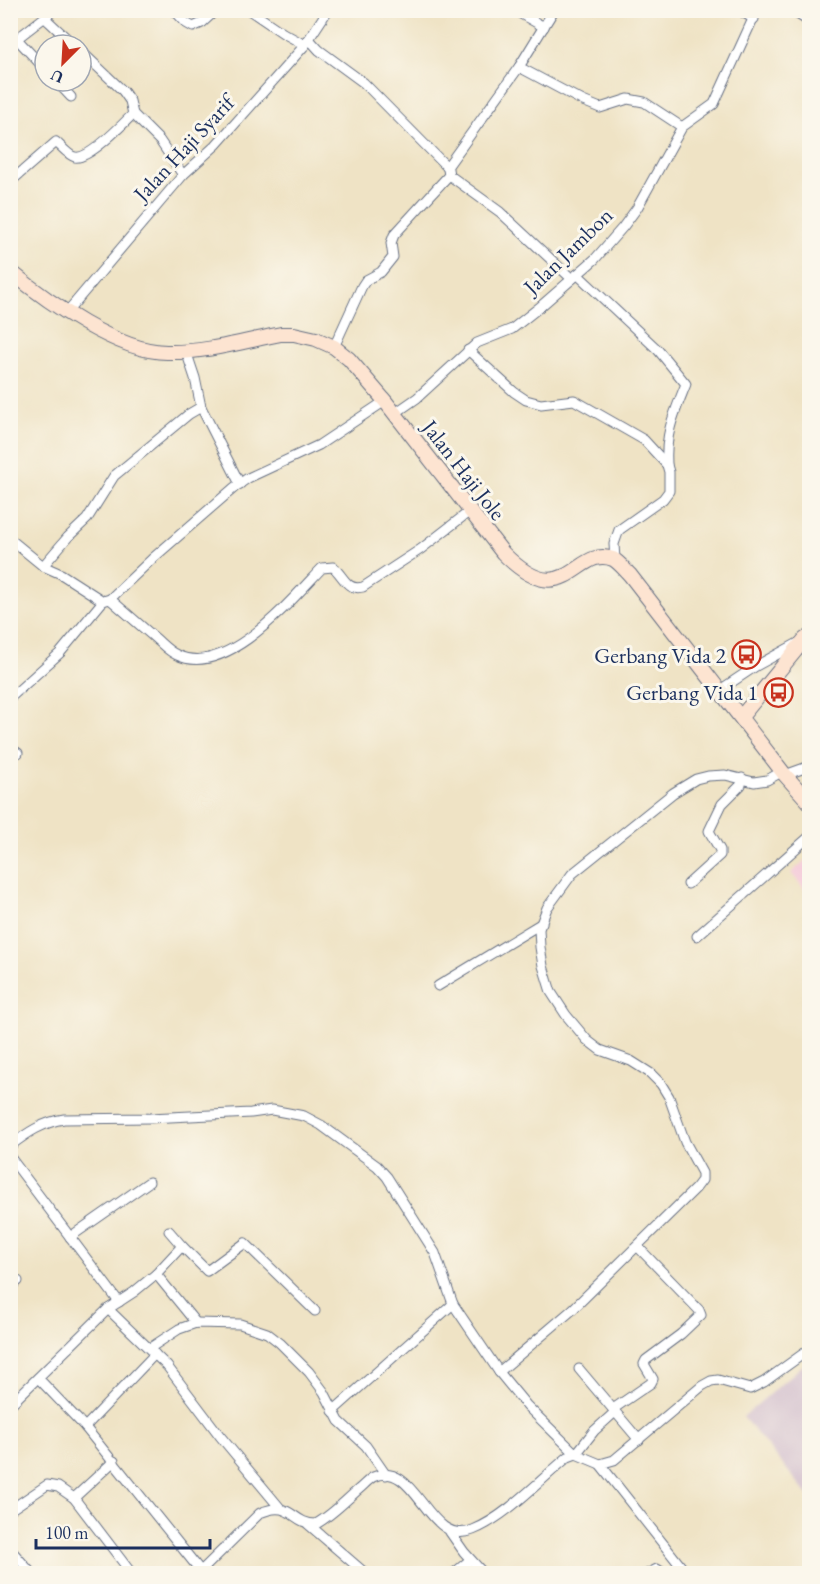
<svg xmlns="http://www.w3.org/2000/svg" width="820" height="1584" viewBox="0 0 820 1584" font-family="'EB Garamond',serif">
<rect width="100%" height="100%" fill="#fbf7ec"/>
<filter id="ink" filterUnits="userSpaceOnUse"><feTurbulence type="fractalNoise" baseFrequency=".0167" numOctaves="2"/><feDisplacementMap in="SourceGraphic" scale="12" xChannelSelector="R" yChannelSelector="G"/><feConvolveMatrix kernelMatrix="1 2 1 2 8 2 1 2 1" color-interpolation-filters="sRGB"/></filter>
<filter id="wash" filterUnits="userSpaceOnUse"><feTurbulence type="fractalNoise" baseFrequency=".008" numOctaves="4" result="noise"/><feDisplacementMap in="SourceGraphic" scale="24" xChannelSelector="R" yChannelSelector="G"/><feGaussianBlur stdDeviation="1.35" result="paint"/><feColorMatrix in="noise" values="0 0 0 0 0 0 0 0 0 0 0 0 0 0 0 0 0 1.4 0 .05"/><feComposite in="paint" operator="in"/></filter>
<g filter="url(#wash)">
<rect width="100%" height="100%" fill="#efe3c5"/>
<path fill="#f5cfdb" d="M 809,857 L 809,895 L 791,873 Z"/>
<path fill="#d1bdcc" d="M 809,1360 L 809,1496 L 743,1417 Z"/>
</g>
<g filter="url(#ink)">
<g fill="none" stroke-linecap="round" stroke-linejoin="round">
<defs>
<g id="street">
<path d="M 174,10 L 186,23 L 193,27 L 202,23 L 216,10"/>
<path d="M 249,10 L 283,33 L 305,45"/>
<path d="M 514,10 L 544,27"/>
<path d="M 739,10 L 754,19"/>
<path d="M 791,10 L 810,22"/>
<path d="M 45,18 L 74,45"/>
<path d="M 17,39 L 45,69"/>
<path d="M 309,39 L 319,50 L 364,83 L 447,167"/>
<path d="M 10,44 L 54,10"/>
<path d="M 81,51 L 123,91 L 130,101 L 133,114 L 160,141 L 183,175"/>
<path d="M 519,67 L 583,101 L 600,108 L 628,99 L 644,102 L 682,127"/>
<path d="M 56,81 L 71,97"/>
<path d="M 447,167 L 519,67 L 554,10"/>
<path d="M 448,169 L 449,175 L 500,212 L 572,279"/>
<path d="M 10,182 L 56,142 C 61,146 69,156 75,157 C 88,160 124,123 133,114"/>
<path d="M 577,274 L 658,350 L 686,384 C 674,414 665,432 667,465"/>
<path d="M 67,312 L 183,175 L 216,145 L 305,45 L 328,10"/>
<path d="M 334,347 L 362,286 L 366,280 L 381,272 L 393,257 L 391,243 L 394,235 L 449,175"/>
<path d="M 468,350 L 514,392 L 526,400 L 541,404 L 574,400 L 644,440 L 667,465 L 669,472 L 669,491 L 663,499 L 619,530 L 614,544 L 615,560"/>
<path d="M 186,351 L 195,378 L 201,407 L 240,484"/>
<path d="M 394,414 L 417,398 L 477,343 L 512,329 L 541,306 L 595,259 L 623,227 L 637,208 L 682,127 L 714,104 L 757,10"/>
<path d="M 10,539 L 43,566"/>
<path d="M 110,599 C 125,612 140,625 155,638 C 162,644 169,652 177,655 C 226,679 292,599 322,568 L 333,567 C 344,576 346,591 363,587 L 421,549 L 470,511"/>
<path d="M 103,601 L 61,574 L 43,566 L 68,537 L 87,519 L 114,476 L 189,414 L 201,407"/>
<path d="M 720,690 L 756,666 L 798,643"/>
<path d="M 10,698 L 60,653 L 103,601 L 110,599 L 152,559 L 235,487 L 248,478 L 319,445 L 385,401"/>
<path d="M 10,748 L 18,753"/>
<path d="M 785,775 L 810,766"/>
<path d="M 688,884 L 720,855 L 720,850 L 709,831 L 722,804 L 741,785 L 742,778"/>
<path d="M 697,936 L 810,836"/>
<path d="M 438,986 L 542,923"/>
<path d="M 10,1146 C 27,1133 43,1122 64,1119 L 150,1118 L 251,1113 L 272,1110 L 304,1116 L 321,1125 L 377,1166 L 387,1177 L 435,1253 L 453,1304 L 499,1372 L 527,1406 L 576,1454 L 594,1431 L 615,1412"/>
<path d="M 10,1157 L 119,1302"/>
<path d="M 70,1237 L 149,1182"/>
<path d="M 182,1246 L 207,1271 L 245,1243 L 315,1311"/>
<path d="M 156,1274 L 196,1323"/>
<path d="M 10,1287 L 18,1281"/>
<path d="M 108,1309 L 167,1366 L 220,1436 L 280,1508"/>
<path d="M 150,1348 L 179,1329 L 196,1323 L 240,1324 L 267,1333 L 280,1343 L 309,1372 L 324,1392 L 339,1421 L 366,1446 L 386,1475"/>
<path d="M 579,1369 L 639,1440"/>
<path d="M 499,1372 L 572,1310 L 696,1188 L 702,1180 L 702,1173 L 685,1142 L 669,1097 L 661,1084 L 650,1073 L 631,1061 L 600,1050 L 587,1040 L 566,1015 L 551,992 L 543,966 L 540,947 L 539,929 L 547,908 L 572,874 L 673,793 L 696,779 L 708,776 L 725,775 L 754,782 L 767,780 L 783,771"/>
<path d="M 38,1378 L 85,1427 L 203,1574"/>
<path d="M 10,1405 L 108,1309 L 134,1292 L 156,1274 L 182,1246 L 169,1231"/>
<path d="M 613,1409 L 651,1383 L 653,1379 L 644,1364 L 646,1360 L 681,1334 L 701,1315 L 699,1310 L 638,1247"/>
<path d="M 333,1411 L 453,1304"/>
<path d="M 85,1427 L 155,1354"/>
<path d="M 600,1464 L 687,1574"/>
<path d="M 74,1498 L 114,1461"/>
<path d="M 10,1510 L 47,1485 L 58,1487 L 74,1498 L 132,1574"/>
<path d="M 308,1524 L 366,1574"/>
<path d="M 450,1532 L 464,1552 L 484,1574"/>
<path d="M 10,1549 L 32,1574"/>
<path d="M 198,1574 L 260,1513 C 292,1499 291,1524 316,1524 C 332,1515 345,1501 359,1489 C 363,1486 368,1480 373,1477 C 417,1457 427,1549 473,1530 C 506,1517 541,1479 568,1457 L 576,1454 L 600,1464 L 614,1460 L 702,1386 L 711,1381 L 718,1380 L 750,1389 L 764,1382 L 810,1349"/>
<path d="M 453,1574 L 470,1560"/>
<path d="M 647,1574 L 657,1569 L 665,1574"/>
</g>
<g id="secondary">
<path d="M 10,271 C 48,302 118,352 167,352 C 204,353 245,341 281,334 L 294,334 L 316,339 L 334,347 L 349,359 L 385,401 L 503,553 C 566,617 576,544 613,559 C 619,562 625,570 630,575 L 785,775 L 810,803"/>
<path d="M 741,717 L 805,639 L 810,636"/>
</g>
</defs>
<use href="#street" stroke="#656e82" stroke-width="11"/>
<use href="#secondary" stroke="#656e82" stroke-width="16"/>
<use href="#street" stroke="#fff" stroke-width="9"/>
<use href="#secondary" stroke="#fde4d1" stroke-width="14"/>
</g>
</g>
<defs>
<symbol id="bus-ring" viewBox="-11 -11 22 22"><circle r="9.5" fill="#fbf7ec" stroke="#c8321e" stroke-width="1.5"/><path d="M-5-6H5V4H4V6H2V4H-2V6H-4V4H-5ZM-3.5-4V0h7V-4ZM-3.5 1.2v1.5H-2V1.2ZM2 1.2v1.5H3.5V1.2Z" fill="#c8321e"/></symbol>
</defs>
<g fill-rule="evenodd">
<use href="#bus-ring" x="730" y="638" width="33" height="33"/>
<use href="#bus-ring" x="762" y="676" width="33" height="33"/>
</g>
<g text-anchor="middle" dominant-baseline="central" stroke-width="6" stroke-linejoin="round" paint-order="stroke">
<g font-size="22" fill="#1b2f5e" stroke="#fbf7ec">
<text transform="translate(184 148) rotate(-47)">Jalan Haji Syarif</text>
<text transform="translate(568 251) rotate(-44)">Jalan Jambon</text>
<text transform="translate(464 470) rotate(52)">Jalan Haji Jole</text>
</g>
<g font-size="22" fill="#1b2f5e" stroke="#fbf7ec" text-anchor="end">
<text x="726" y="655">Gerbang Vida 2</text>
<text x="758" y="692">Gerbang Vida 1</text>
</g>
</g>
<rect width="820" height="1584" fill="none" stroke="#fbf7ec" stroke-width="36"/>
<g transform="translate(63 63) rotate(204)"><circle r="28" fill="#fbf7ec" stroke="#a1a7b3" stroke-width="1.5"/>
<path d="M0-4.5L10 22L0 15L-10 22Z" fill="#c8321e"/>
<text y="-9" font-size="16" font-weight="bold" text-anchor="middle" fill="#1b2f5e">U</text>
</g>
<path d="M36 1539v9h174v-9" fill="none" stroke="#1b2f5e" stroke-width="3"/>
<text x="45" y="1539" font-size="18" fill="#1b2f5e" stroke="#fbf7ec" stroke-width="4.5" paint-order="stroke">100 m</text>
</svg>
